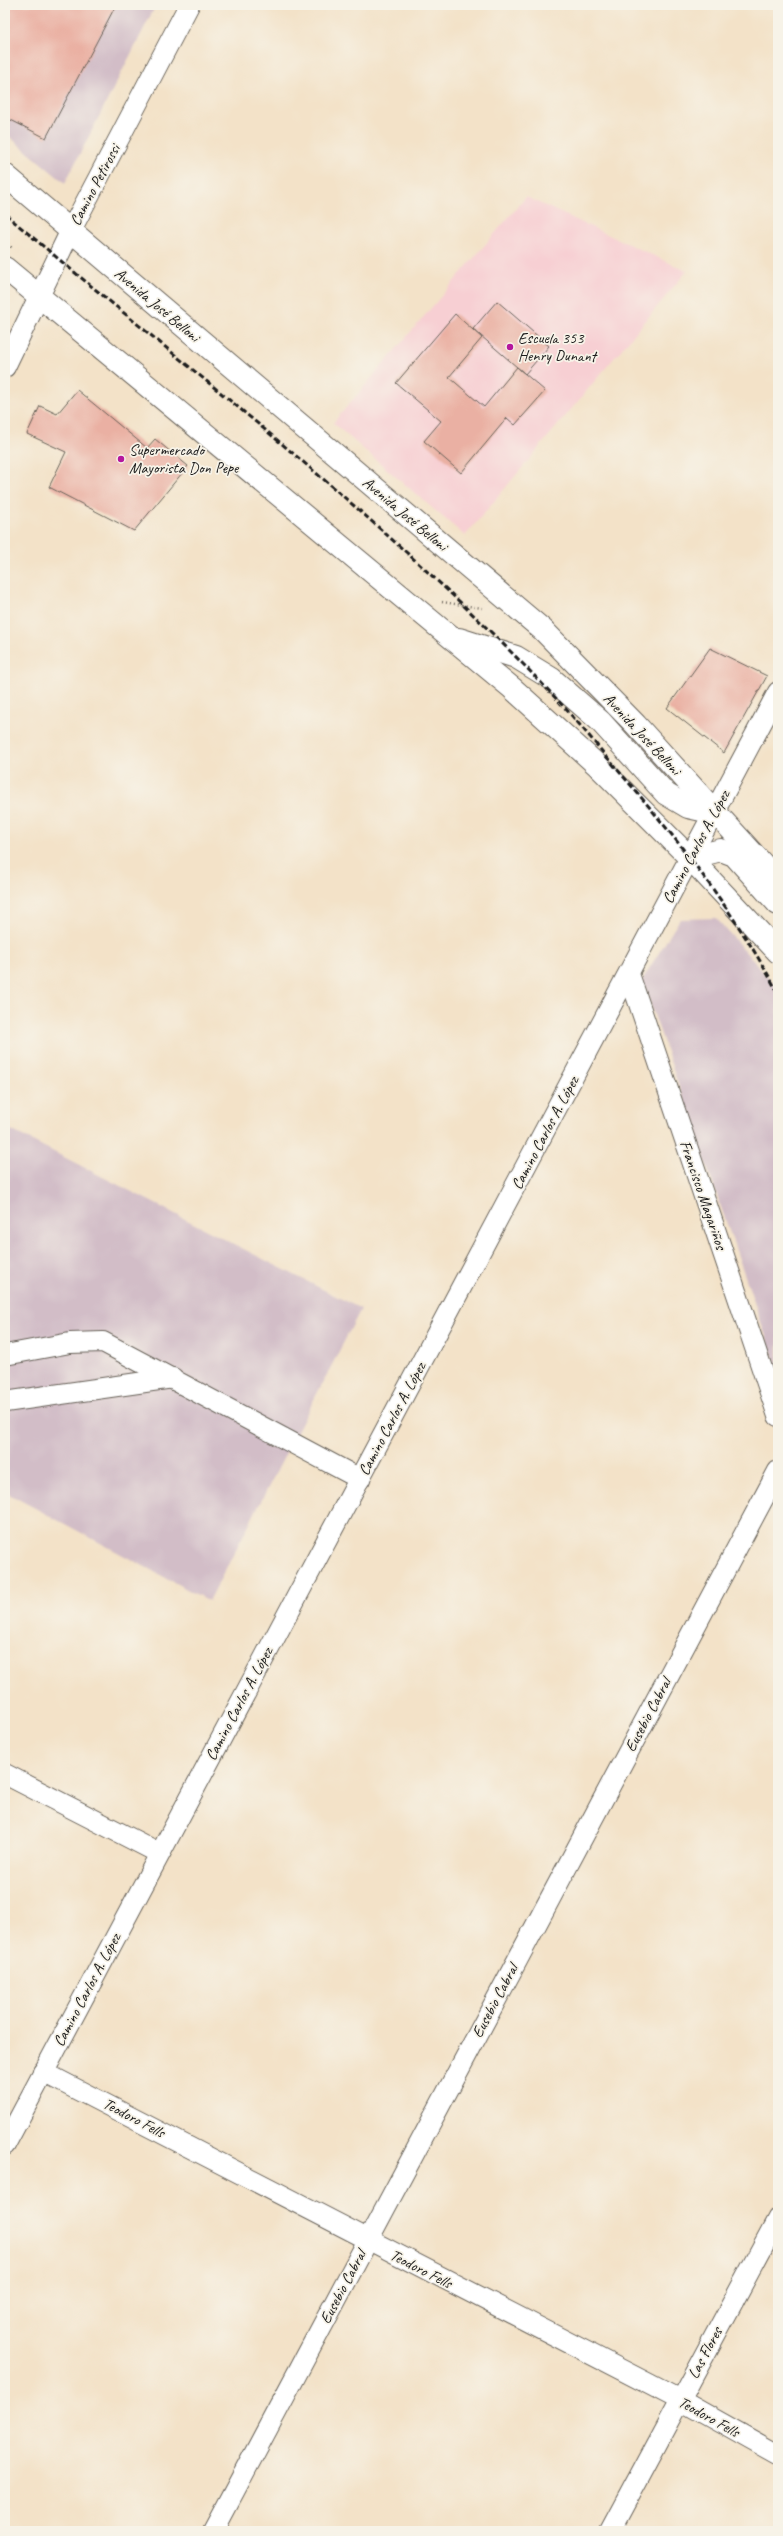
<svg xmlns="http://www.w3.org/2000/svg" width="783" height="2536" viewBox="0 0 783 2536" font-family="Caveat,sans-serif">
<rect width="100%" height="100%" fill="#f7f3e8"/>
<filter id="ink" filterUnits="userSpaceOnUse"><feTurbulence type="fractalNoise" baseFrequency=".025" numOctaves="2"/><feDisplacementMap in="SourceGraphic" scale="8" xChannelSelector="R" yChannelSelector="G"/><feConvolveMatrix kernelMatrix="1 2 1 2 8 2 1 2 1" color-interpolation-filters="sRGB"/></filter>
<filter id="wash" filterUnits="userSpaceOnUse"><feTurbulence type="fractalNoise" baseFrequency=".012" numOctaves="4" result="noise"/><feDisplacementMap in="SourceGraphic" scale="16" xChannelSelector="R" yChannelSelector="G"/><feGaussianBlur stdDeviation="0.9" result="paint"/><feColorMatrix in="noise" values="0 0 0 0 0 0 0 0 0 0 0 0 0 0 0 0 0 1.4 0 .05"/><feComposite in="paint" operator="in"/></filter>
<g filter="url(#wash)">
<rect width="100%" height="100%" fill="#f3e2c8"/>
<path fill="#f7cfd3" d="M 526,197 L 687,271 L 465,536 L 333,423 Z"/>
<g fill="#d2bdc7">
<path d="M 5,5 L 156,5 L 65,183 L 5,133 Z"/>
<path d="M 716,918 L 778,989 L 778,1371 L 642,980 L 680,919 Z"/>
<path d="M 5,1127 L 361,1309 L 209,1601 L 5,1492 Z"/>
</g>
<g id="blocks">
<g fill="#eab0a3">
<path d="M 5,5 L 116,5 L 46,138 L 5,117 Z"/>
<path d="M 497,301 L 549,346 L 525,374 L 473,329 Z"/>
<path d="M 455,314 L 482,338 L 449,377 L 484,407 L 517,367 L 545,391 L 515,425 L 507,418 L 461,473 L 424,441 L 441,421 L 396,383 Z"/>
<path d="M 77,390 L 147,448 L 155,439 L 188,466 L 134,531 L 49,487 L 66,452 L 27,434 L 40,406 L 57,414 Z"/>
<path d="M 710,648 L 767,676 L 724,753 L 667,708 Z"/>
</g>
</g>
</g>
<g filter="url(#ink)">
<use href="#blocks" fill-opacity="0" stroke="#676158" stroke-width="1"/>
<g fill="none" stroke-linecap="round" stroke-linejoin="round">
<defs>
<g id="minor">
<path d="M 5,367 L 70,232 L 189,5"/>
<path d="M 629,974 L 778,1416"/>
<path d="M 5,1355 L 70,1343 L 103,1342 L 360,1479"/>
<path d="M 5,1402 L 173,1378"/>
<path d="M 5,1774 L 159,1853"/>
<path d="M 43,2072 L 680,2400 L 778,2455"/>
<path d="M 5,2145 L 778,692"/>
<path d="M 213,2531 L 778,1471"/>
<path d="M 610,2531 L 778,2218"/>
</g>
<g id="major">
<path d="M 5,175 L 543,630 L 636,725 L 778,881"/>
<path d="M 5,268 L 512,688 L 596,764 L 690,858 L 778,952"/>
<path d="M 459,639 L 516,657 L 552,679 L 600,721 L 666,794 L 688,807 L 715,813"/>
<path d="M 690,858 L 721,850 L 734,855 L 778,904"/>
</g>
</defs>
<use href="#minor" stroke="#676158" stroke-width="22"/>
<use href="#major" stroke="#676158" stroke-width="24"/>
<g stroke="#676158" stroke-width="2.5" stroke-dasharray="1 3" stroke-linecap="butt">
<path d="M 5,241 L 12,248"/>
<path d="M 442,602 L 482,608"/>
</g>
<use href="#minor" stroke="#fff" stroke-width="20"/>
<use href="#major" stroke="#fff" stroke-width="22"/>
<path stroke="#1c1c1c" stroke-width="3" stroke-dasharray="6 3" stroke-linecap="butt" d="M 5,214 C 189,370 384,517 551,693 C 574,717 595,743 616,768 C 676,837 735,912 778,993"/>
</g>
</g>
<g fill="#b5179e" stroke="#f7f3e8" stroke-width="1.5">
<circle cx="510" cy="347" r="4"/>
<circle cx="121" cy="459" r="4"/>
</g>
<g text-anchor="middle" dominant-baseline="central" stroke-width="3.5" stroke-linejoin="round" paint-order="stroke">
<g font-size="16" fill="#1c1c1c" stroke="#f7f3e8">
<text transform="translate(95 185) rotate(-62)">Camino Petirossi</text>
<text transform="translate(157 305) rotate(40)">Avenida José Belloni</text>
<text transform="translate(405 514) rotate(40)">Avenida José Belloni</text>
<text transform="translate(642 734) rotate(47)">Avenida José Belloni</text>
<text transform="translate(696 847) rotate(-62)">Camino Carlos A. López</text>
<text transform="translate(545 1133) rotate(-62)">Camino Carlos A. López</text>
<text transform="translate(703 1195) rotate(71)">Francisco Magariños</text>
<text transform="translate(392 1419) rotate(-62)">Camino Carlos A. López</text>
<text transform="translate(239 1704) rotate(-62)">Camino Carlos A. López</text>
<text transform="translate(648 1715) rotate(-62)">Eusebio Cabral</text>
<text transform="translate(87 1990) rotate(-62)">Camino Carlos A. López</text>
<text transform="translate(495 2001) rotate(-62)">Eusebio Cabral</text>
<text transform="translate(134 2118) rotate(28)">Teodoro Fells</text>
<text transform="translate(421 2269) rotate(27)">Teodoro Fells</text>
<text transform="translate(343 2287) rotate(-62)">Eusebio Cabral</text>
<text transform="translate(705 2353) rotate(-62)">Las Flores</text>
<text transform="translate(709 2417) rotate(29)">Teodoro Fells</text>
</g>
<g font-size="16" fill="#1c1c1c" stroke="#f7f3e8" text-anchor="start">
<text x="518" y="338">Escuela 353<tspan x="518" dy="18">Henry Dunant</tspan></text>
<text x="129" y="450">Supermercado<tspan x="129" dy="18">Mayorista Don Pepe</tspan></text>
</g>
</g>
<rect width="783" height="2536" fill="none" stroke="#f7f3e8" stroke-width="20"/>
</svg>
